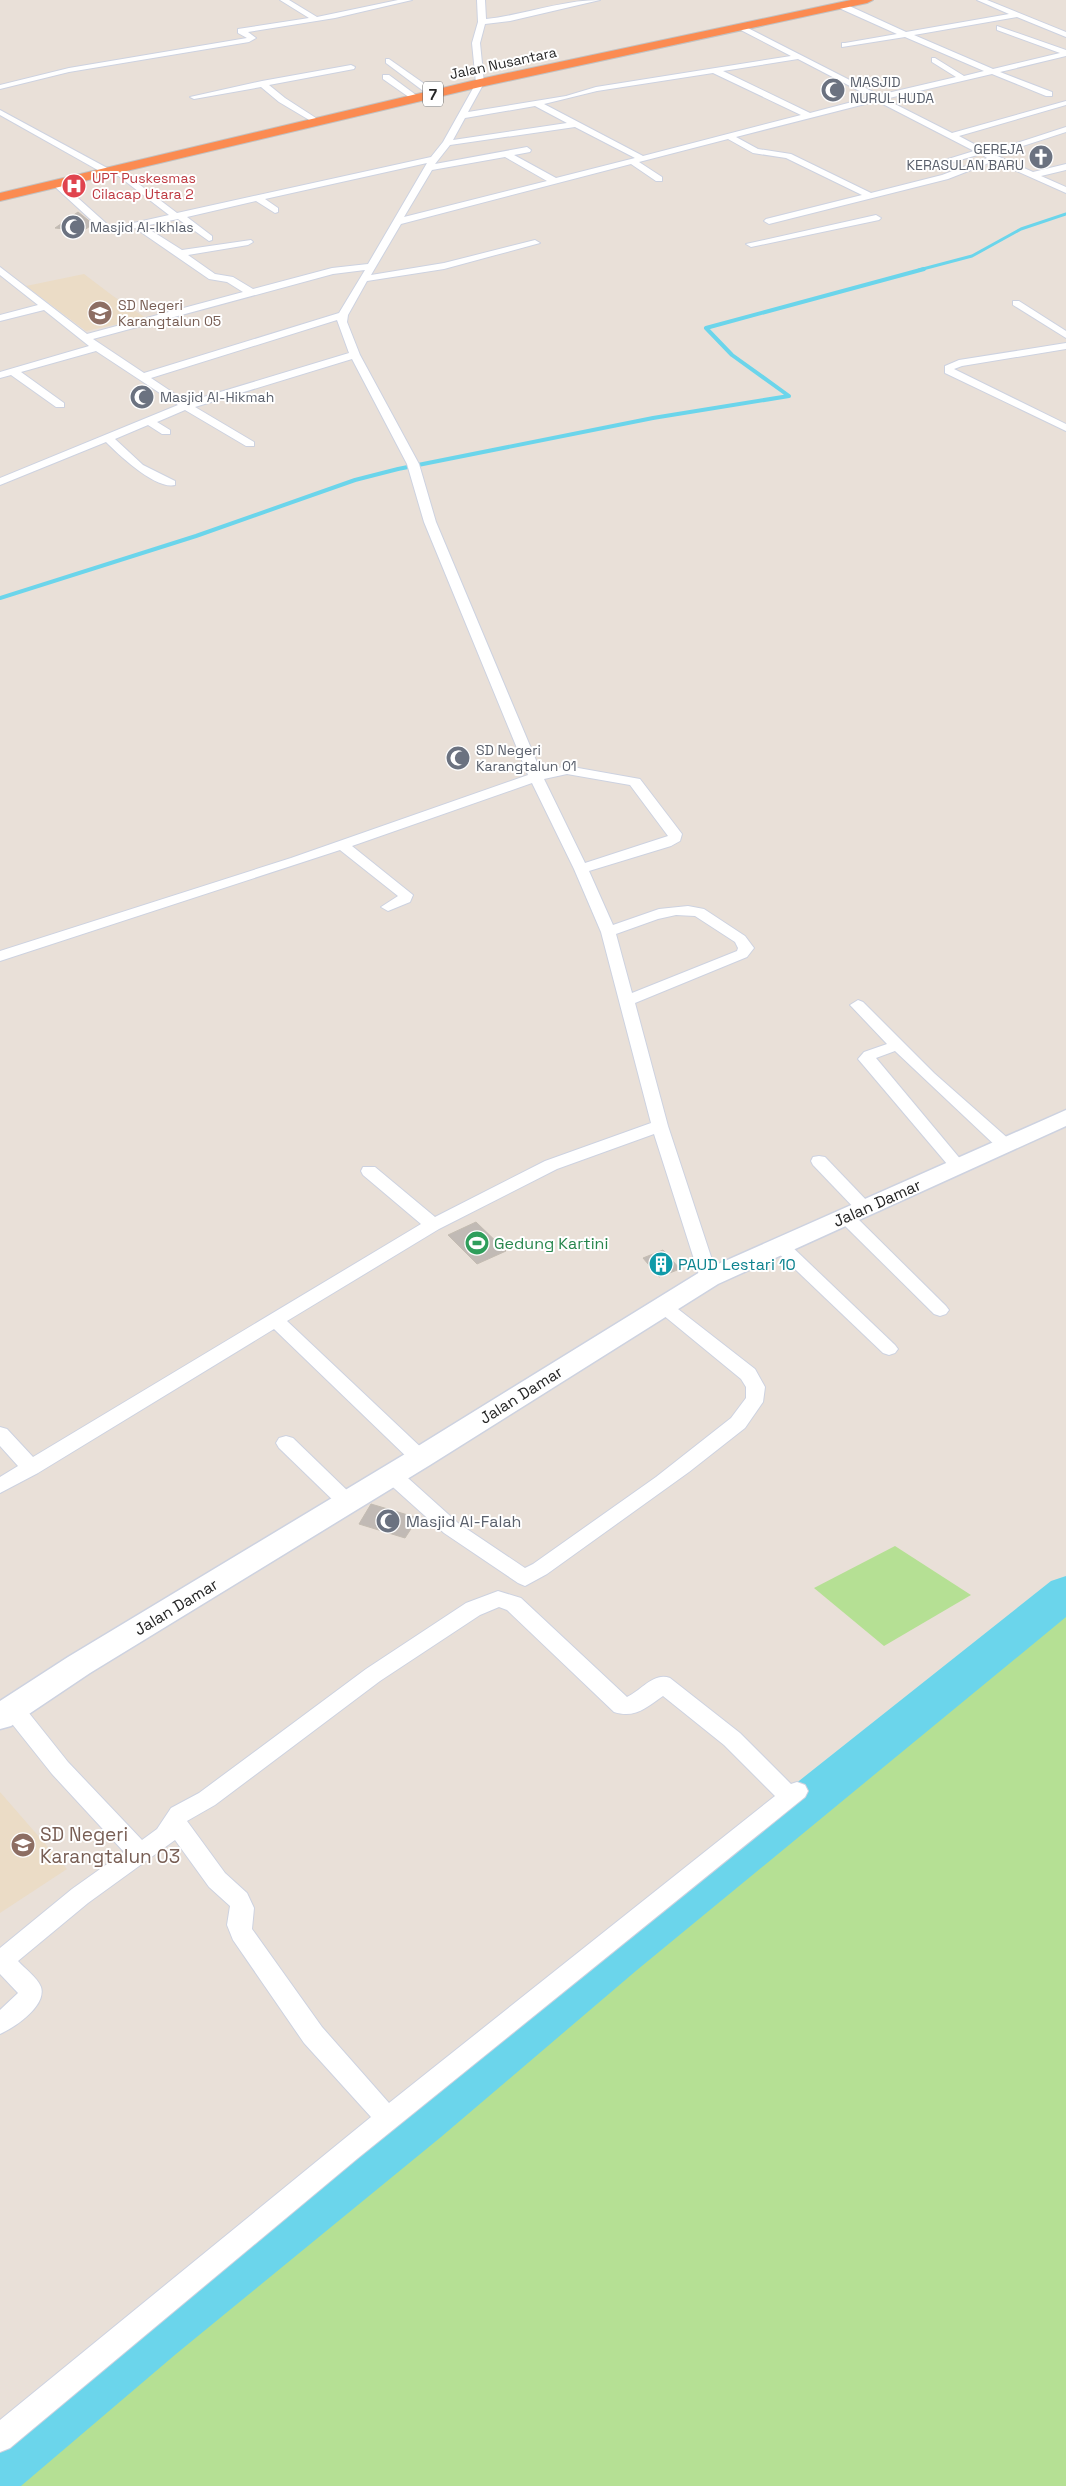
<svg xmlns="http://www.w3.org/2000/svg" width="1066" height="2486" viewBox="0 0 1066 2486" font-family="'Space Grotesk',sans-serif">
<rect width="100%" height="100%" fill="#e9e0d8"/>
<g fill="#ebdcc6">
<path d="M 84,274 L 113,296 L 146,318 L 86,331 L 26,286 Z"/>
<path d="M 0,1792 L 67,1869 L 0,1913 Z"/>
</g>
<g fill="#b5e094">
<path d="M 895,1546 L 971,1595 L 884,1646 L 814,1588 Z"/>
<path d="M 1066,1612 L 1066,2486 L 0,2486 L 0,2466 Z"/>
</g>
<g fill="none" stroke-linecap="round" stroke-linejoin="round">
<path stroke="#6bd5eb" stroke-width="3" d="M 919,270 L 972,256 L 1021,229 L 1066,214"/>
<path stroke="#6bd5eb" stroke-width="4" d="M 0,598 L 196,536 L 355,480 L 398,469 L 653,418 L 789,396 L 732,355 L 706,328 L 924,269"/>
<path fill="#6bd5eb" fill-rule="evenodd" d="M 1066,1576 L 1066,1617 L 637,1970 L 441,2137 L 176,2354 L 21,2486 L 0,2486 L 0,2427 L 136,2314 L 403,2103 L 601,1938 L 1051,1581 Z"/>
</g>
<g fill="#c1bab5" stroke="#c4bcb2">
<path d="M 78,212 L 93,224 L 83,231 L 55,228 Z"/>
<path d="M 476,1222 L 506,1251 L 477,1264 L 448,1235 Z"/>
<path d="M 663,1250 L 680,1269 L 659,1277 L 643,1258 Z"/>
<path d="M 371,1504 L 418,1518 L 405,1538 L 359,1524 Z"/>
</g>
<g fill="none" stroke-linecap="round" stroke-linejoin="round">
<defs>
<g id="street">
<path d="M 280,0 L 289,0 L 317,17 L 398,0 L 412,0 L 335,18 L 248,32 L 256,38 L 249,42 L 69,72 L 0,89 L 0,85 L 69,68 L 247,38 L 238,33 L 238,29 L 309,18 Z"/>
<path d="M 477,0 L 485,0 L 486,19 C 524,15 562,0 600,0 L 510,21 L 485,24 L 480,43 L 484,83 L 468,112 L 566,96 L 596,87 L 791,56 L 739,29 L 738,27 L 742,25 L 879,95 L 956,77 L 932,62 L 932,58 L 935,58 L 964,76 L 984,71 L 905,37 L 842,47 L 842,43 L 845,43 L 897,34 L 839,8 L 839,4 L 845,4 L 906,32 L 1009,14 L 977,0 L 987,0 L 1066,32 L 1066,37 L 1017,17 L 914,35 L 993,69 L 1060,53 L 997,30 L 997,26 L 1066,50 L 1066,56 L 1000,72 L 1052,92 L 1052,96 L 1046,96 L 992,74 L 885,99 L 952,133 L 1066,101 L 1066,105 L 959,136 L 989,152 L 1066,127 L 1066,132 L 995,155 L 1033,172 L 1066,164 L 1066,170 L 1041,176 L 1066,187 L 1066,193 L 994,161 L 948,179 L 769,224 L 764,221 L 766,219 L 862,195 L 786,158 L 753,153 L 728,139 L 639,162 L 662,177 L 662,181 L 656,181 L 631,164 L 401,224 L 371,275 L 444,263 L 535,240 L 540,243 L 444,269 L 367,281 L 348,315 L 347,322 L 360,355 L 419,464 L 436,522 L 541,772 L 567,766 L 640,779 L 682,834 L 680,841 L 671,846 L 589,871 L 613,925 L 659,909 L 688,906 L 704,909 L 745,936 L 754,948 L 747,957 L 635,1003 L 668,1126 L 718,1278 L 715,1282 L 703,1282 L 700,1278 L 654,1134 L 557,1169 L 439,1229 L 287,1321 L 427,1453 L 430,1458 L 427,1463 L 420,1465 L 413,1463 L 274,1329 L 38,1473 L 0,1493 L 0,1477 L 18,1466 L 0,1446 L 0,1427 L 7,1429 L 33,1457 L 421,1224 L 363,1175 L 361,1171 L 363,1167 L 375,1167 L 435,1217 L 545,1161 L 651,1123 L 601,932 L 574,869 L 532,783 L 352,846 L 413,895 L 410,902 L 388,911 L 381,907 L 398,896 L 340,850 L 0,961 L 0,951 L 291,858 L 528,775 L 424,522 L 407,464 L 352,359 L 195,407 L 254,442 L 254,446 L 246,446 L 185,410 L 157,422 L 170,430 L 170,434 L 162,434 L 148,425 L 115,439 L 143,465 L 175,481 L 175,485 C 156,490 119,455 106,442 L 0,485 L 0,478 L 178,405 L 96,351 L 21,372 L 64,403 L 64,407 L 56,407 L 11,375 L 0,378 L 0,372 L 89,346 L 44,310 L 0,321 L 0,315 L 38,305 L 0,275 L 0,267 L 87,334 L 243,292 L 227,282 L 209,279 L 135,228 L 120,232 L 102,230 L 53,185 L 53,181 L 59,181 L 108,225 L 120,226 L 169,215 L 112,171 L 111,169 L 115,166 L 177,213 L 431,157 L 443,142 L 476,83 L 472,43 L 478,22 ZM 798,59 L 871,97 L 810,113 L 723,71 ZM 713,73 L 801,115 L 643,156 L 544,104 L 597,91 ZM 877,101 L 974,151 L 932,164 L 932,168 L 981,154 L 987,158 L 942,175 L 871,193 L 791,154 L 758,149 L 736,137 ZM 535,106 L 567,123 L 453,140 L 465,118 ZM 575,127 L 635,158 L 556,178 L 514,155 L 530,152 L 531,150 L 527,147 L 435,164 L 450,145 ZM 505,157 L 547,181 L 404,217 L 432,170 ZM 427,163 L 368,264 L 332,268 L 253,289 L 233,277 L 215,274 L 188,255 L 248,245 L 253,242 L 251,240 L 182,250 L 144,226 L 178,219 L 209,241 L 212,240 L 212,236 L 187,217 L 256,201 L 275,213 L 278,212 L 278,208 L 265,199 ZM 365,270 L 339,313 L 144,373 L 93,339 L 333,274 ZM 337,320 L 349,353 L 187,402 L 151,378 ZM 567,774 L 630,785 L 668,836 L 585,863 L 544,779 ZM 676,915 L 695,916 L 735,942 L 738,948 L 737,951 L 632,993 L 616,934 L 658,919 Z"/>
<path d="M 389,59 L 436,92 L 436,96 L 430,96 L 386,63 L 386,59 Z"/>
<path d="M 351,65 L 355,67 L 354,69 L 269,85 L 285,98 L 319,120 L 319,124 L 316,124 L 279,102 L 261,87 L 194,99 L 190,97 L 262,81 Z"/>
<path d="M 383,75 L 389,75 L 420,98 L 413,100 L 383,79 Z"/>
<path d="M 0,110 L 109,169 L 110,171 L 103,173 L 0,115 Z"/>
<path d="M 876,215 L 881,218 L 879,220 L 751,247 L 746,244 Z"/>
<path d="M 1013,301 L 1019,301 L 1066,331 L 1066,338 L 1013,305 Z"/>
<path d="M 1066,343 L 1066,349 L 962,366 L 954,369 L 1066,424 L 1066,431 L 945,373 L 945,366 L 959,360 Z"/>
<path d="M 858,1000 L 863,1002 L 934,1073 L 1011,1141 L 1013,1145 L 1011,1149 L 999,1149 L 895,1051 L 876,1058 L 967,1167 L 965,1171 L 953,1171 L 858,1059 L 864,1052 L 887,1044 L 850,1005 Z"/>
<path d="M 819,1156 L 825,1157 L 870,1204 L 873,1208 L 870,1212 L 858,1212 L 813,1165 L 811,1161 L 813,1157 Z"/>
<path d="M 846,1211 L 852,1213 L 946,1306 L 949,1310 L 946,1314 L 940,1316 L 934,1314 L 840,1221 L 837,1217 L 840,1213 Z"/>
<path d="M 781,1240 L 787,1242 L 895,1345 L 898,1349 L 895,1353 L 889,1355 L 883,1353 L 775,1250 L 772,1246 L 775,1242 Z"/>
<path d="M 663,1300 L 669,1302 L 755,1369 L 765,1387 L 763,1402 L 745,1428 L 689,1472 L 547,1574 L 525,1586 L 518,1583 L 444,1533 L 385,1480 L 382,1475 L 385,1470 L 392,1468 L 399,1470 L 458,1523 L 525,1568 L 533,1564 L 656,1477 L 731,1418 L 746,1398 L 746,1387 L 741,1379 L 657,1310 L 654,1306 L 657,1302 Z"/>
<path d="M 286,1436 L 293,1438 L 354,1497 L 357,1502 L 354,1507 L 347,1509 L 340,1507 L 279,1448 L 276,1443 L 279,1438 Z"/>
<path d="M 498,1591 L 521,1598 L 627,1697 C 641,1691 653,1672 670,1678 L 740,1733 L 791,1784 L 797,1782 L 805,1785 L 808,1791 L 805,1797 L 358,2158 L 10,2448 L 0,2452 L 0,2420 L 371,2117 L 304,2043 L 233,1940 L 227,1925 L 230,1906 L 209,1887 L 175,1840 L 88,1903 L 18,1961 C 25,1969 37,1977 41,1987 C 47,2006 14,2028 0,2034 L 0,2010 L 18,1993 L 0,1974 L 0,1948 L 72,1889 L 124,1852 L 52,1774 L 5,1715 L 2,1709 L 5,1703 L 13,1700 L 21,1703 L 68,1762 L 142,1840 L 157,1829 L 171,1808 L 199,1793 L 366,1669 L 466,1603 ZM 499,1607 L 507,1610 L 614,1712 C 635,1719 647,1707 663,1696 L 724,1745 L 775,1796 L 389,2103 L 322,2027 L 252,1929 L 254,1908 L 247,1893 L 225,1873 L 187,1821 L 215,1805 L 380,1681 L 480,1615 Z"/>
</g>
<path id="secondary" d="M 1066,1110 L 1066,1126 L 718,1284 L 430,1465 L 90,1673 L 11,1726 L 0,1729 L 0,1701 L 68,1657 L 410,1451 L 700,1272 Z"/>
<path id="highway" d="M 851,0 L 873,0 L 867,3 L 480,87 L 0,201 L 0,193 L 480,79 Z"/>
</defs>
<use href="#street" stroke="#cdd2e0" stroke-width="2"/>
<use href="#secondary" stroke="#cdd2e0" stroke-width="3"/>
<use href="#highway" stroke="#c2c2c2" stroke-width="2"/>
<use href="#street" fill="#fff" fill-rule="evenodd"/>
<use href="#secondary" fill="#fff" fill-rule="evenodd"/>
<use href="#highway" fill="#fb8b51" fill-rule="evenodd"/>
</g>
<defs>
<symbol id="mosque-disc" viewBox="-11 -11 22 22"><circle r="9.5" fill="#6b7280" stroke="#fff"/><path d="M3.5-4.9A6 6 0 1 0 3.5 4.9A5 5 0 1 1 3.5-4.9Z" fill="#fff"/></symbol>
<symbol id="church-disc" viewBox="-11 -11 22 22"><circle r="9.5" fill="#6b7280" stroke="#fff"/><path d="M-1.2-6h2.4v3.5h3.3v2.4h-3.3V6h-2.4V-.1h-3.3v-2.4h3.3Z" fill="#fff"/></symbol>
<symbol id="hospital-disc" viewBox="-11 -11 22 22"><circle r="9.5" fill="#e0444e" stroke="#fff"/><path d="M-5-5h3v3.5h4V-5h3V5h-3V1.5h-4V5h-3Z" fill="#fff"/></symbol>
<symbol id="school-disc" viewBox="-11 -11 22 22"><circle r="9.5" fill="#8d6e63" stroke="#fff"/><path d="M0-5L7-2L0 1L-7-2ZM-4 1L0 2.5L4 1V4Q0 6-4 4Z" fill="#fff"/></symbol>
<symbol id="stadium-disc" viewBox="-11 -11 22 22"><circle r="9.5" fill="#2e9e5b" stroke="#fff"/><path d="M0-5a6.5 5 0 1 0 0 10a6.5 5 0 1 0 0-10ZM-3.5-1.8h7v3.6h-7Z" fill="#fff"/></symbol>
<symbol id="building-disc" viewBox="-11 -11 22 22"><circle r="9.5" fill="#0f9aa8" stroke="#fff"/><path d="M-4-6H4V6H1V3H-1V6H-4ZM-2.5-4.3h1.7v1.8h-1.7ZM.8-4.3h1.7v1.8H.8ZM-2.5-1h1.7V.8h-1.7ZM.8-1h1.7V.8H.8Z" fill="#fff"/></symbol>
</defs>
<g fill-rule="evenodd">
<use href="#mosque-disc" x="819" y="76" width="28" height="28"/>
<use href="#church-disc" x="1027" y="143" width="28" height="28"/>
<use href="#hospital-disc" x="60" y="172" width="28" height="28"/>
<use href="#mosque-disc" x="59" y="213" width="28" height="28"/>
<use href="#school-disc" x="86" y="299" width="28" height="28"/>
<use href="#mosque-disc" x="128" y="383" width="28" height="28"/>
<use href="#mosque-disc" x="444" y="744" width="28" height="28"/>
<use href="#stadium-disc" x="463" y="1229" width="28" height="28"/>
<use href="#building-disc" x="647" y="1250" width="28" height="28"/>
<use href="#mosque-disc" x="374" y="1507" width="28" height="28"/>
<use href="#school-disc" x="9" y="1831" width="28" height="28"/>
</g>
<g text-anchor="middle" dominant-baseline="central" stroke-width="4" stroke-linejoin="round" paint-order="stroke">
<g font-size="14" fill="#262626" stroke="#fff">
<text transform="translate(503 63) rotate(-12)">Jalan Nusantara</text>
</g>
<g font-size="14" fill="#5b616d" stroke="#fff" text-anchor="start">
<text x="850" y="82">MASJID<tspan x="850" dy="16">NURUL HUDA</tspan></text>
<text x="1024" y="149" text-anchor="end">GEREJA<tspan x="1024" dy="16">KERASULAN BARU</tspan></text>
<text x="90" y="227">Masjid Al-Ikhlas</text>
<text x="160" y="397">Masjid Al-Hikmah</text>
<text x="476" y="750">SD Negeri<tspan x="476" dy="16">Karangtalun 01</tspan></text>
</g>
<g font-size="14" fill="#be3a42" stroke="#fff" text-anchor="start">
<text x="92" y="178">UPT Puskesmas<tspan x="92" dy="16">Cilacap Utara 2</tspan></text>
</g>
<g font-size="14" fill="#785e54" stroke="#fff" text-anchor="start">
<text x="118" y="305">SD Negeri<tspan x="118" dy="16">Karangtalun 05</tspan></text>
</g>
<rect fill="#fff" stroke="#676767" stroke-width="1" x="423" y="81.5" width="20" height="25" rx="4"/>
<g font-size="15" font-weight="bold" fill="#262626">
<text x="433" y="94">7</text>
</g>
<g font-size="16" fill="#262626" stroke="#fff">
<text transform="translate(877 1203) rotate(-24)">Jalan Damar</text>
<text transform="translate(521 1395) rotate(-32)">Jalan Damar</text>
<text transform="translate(176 1607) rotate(-31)">Jalan Damar</text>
</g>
<g font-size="16" fill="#27864d" stroke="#fff" text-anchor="start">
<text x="494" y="1243">Gedung Kartini</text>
</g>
<g font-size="16" fill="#0d838f" stroke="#fff" text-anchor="start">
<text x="678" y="1264">PAUD Lestari 10</text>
</g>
<g font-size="16" fill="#5b616d" stroke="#fff" text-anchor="start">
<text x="406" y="1521">Masjid Al-Falah</text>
</g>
<g font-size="19" fill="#785e54" stroke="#fff" text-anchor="start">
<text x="40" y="1834">SD Negeri<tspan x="40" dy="22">Karangtalun 03</tspan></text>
</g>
</g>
</svg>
